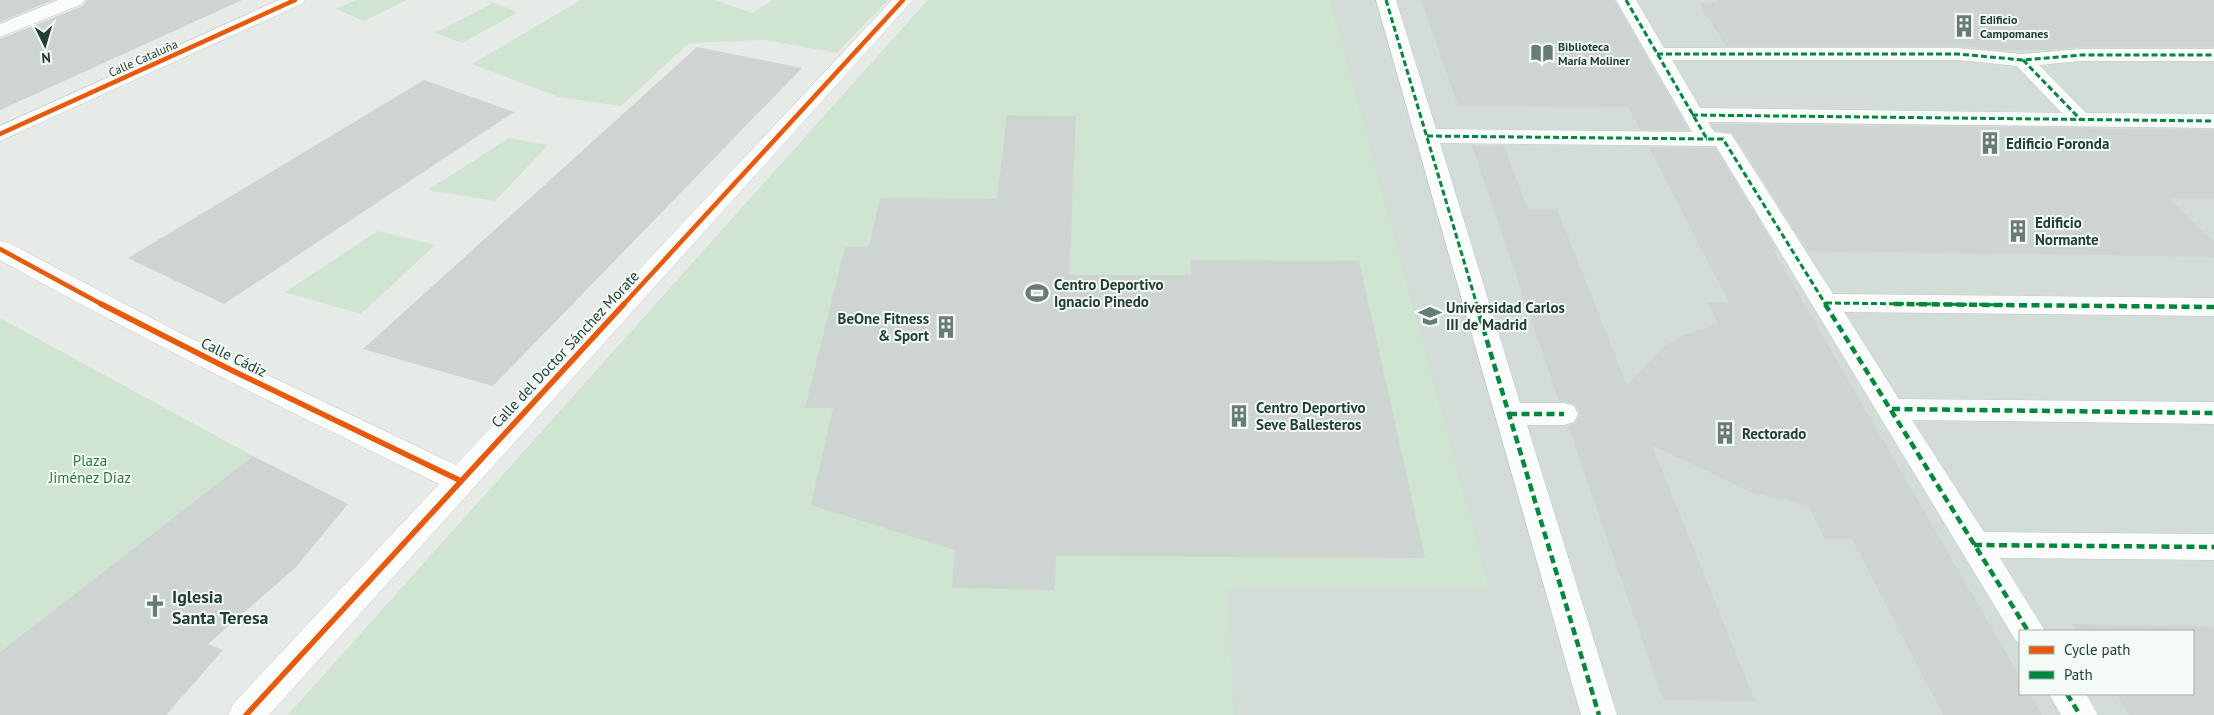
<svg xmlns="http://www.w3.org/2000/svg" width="2214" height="715" viewBox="0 0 2214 715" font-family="'PT Sans',sans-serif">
<rect width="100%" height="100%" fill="#e6ebe8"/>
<path fill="#d3ddd7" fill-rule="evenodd" d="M 928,0 L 2214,0 L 2214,715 L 288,715 ZM 2020,631 L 2193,631 L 2193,694 L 2020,694 Z"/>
<g fill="#cfe4d1">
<path d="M 356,0 L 407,0 L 364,21 L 336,9 Z"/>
<path d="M 581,0 L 714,0 L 752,13 L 773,0 L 888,0 L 837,53 L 764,40 L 689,43 L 621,106 L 559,97 L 472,64 Z"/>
<path d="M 928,0 L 1330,0 L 1489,588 L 1227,587 L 1234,715 L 288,715 Z"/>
<path d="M 493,3 L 518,12 L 462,43 L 435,33 Z"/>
<path d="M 509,138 L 548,145 L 495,201 L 428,190 Z"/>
<path d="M 378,231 L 435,245 L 361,314 L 285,292 Z"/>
<path d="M 0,318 L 253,456 L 0,652 Z"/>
</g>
<g fill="#ced4d1">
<path d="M 0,0 L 53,0 L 0,22 Z"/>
<path d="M 87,0 L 242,0 L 0,110 L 0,39 L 83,6 Z"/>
<path d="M 1421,0 L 1614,0 L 1689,130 L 1640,130 L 1628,107 L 1458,106 Z"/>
<path d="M 1717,0 L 2214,0 L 2214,47 L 2081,47 L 2044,50 L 2001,50 L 1958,46 L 1726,46 L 1699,3 L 1719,3 Z"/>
<path d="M 697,47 L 802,68 L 493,386 L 363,349 Z"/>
<path d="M 424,80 L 514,112 L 224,304 L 128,258 Z"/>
<path d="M 1007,115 L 1076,116 L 1069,275 L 1191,275 L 1190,260 L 1359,261 L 1425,558 L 1056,556 L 1054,590 L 952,588 L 955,550 L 811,505 L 833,408 L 805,408 L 845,247 L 869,247 L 880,198 L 997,199 Z"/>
<path d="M 1711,124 L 2214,130 L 2214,199 L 2170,199 L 2214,242 L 2214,257 L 1808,251 L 1733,133 L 1715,130 Z"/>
<path d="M 1472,146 L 1504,146 L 1528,209 L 1557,209 L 1627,385 L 1665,346 L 1680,337 L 1718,323 L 1708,303 L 1729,303 L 1649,147 L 1715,148 L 1777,250 L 1773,250 L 2020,677 L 2020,694 L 2030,694 L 2042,715 L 1943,715 L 1852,539 L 1825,539 L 1808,505 L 1753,493 L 1652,445 L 1755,701 L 1663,700 L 1568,426 L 1576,423 L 1580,413 L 1575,404 L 1559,401 Z"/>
<path d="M 253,456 L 348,504 L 295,568 L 208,644 L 223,650 L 166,715 L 0,715 L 0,652 Z"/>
<path d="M 2072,624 L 2214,627 L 2214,715 L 2129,715 L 2116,694 L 2193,694 L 2193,631 L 2077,631 Z"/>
</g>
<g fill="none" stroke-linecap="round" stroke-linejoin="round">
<defs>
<g id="minor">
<path d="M 58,0 L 85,0 L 82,4 L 0,37 L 0,24 Z"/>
<path d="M 279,0 L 305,0 L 302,4 L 0,141 L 0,126 Z"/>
<path d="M 892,0 L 913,0 L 269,715 L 228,715 L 233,704 L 439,484 C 291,412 143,340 0,260 L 0,241 L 9,243 L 180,333 L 456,465 Z"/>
<path d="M 1376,0 L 1396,0 L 1436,129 L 1692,132 L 1616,0 L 1636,0 L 1664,48 L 1958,48 L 2023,54 L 2081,49 L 2214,49 L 2214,61 L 2081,61 L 2039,65 L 2086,113 L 2214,114 L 2214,128 L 1708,122 L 1714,132 L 1731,134 L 1833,294 L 2214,298 L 2214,316 L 1844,312 L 1899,399 L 2214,402 L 2214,424 L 1912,420 L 1984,532 L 2214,534 L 2214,560 L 2000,558 L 2045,631 L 2020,631 L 2020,643 L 2016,641 L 1716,146 L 1440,143 L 1520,403 L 1564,403 L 1574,406 L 1578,414 L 1574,422 L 1564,425 L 1527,425 L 1617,715 L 1581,715 ZM 1672,60 L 1958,60 L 2017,66 L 2062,113 L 1700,108 Z"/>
<path d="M 2049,694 L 2086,694 L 2098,715 L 2061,715 Z"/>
</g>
</defs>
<use href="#minor" stroke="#c3c8c5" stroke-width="1"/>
<use href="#minor" fill="#fbfcfc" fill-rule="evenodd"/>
<g stroke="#00873e" stroke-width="3" stroke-dasharray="6 3" stroke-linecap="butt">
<path d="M 1386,0 L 1477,305"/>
<path d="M 1626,0 L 1707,139 L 1723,139 L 1826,305"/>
<path d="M 1657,54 L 1958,54 L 2023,60 L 2081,55 L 2214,55"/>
<path d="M 2023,60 L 2080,119"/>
<path d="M 1692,115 L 2214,121"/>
<path d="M 1427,136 L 1707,139"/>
<path d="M 1826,303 L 2015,305"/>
</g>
<g stroke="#00873e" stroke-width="4.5" stroke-dasharray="8 4.5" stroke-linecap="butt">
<path d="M 1476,304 L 1599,715"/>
<path d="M 1825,304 L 2028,631"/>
<path d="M 1894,304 L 2214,307"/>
<path d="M 1892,409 L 2214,413"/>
<path d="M 1509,414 L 1564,414"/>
<path d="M 1974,545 L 2214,547"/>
<path d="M 2067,694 L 2080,715"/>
</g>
<defs>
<g id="cycleway-far1">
<path d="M 0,134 L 295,0"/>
<path d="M 0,249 L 103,305"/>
<path d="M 623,305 L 903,0"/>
</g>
<g id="cycleway">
<path d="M 101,304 L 229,369 L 461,481"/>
<path d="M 246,715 L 624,304"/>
</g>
</defs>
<use href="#cycleway-far1" stroke="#f4faf6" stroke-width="7"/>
<use href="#cycleway" stroke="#f4faf6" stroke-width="9"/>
<use href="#cycleway-far1" stroke="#e8590c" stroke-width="4.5"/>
<use href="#cycleway" stroke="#e8590c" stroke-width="5.5"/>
</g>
<defs>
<symbol id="building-bare" viewBox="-9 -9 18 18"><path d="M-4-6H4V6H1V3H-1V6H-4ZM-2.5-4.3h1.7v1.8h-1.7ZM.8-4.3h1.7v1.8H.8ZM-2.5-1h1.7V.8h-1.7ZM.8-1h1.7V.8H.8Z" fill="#677c72" stroke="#f4faf6" stroke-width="2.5" paint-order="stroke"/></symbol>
<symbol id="library-bare" viewBox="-9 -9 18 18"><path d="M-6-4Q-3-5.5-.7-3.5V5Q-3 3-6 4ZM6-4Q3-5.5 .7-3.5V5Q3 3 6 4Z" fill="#677c72" stroke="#f4faf6" stroke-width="2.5" paint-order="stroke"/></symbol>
<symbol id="stadium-bare" viewBox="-9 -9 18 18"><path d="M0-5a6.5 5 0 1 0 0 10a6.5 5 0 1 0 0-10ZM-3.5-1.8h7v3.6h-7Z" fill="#677c72" stroke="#f4faf6" stroke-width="2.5" paint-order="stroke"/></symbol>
<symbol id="university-bare" viewBox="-9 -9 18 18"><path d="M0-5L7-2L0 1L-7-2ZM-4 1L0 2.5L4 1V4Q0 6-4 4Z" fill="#677c72" stroke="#f4faf6" stroke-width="2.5" paint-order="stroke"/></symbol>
<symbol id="church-bare" viewBox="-9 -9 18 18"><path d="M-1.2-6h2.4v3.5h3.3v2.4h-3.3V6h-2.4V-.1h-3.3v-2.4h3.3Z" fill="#677c72" stroke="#f4faf6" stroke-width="2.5" paint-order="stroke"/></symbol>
</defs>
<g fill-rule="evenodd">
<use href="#building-bare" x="1948" y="10" width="32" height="32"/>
<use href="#library-bare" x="1526" y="37" width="32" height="32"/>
<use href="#building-bare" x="1974" y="127" width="32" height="32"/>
<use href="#building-bare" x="2002" y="215" width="32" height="32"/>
<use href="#stadium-bare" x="1021" y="277" width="32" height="32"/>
<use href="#university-bare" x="1414" y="300" width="32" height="32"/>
<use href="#building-bare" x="930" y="311" width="32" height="32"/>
<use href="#building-bare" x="1223" y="400" width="32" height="32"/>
<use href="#building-bare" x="1709" y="417" width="32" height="32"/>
<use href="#church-bare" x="139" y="590" width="32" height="32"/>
</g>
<g text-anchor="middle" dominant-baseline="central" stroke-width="4" stroke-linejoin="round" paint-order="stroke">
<g font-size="12" font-weight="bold" fill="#224032" stroke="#f4faf6" text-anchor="start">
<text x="1980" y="19">Edificio<tspan x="1980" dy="14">Campomanes</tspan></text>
<text x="1558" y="46">Biblioteca<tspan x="1558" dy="14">María Moliner</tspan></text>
</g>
<g font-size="12" fill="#224032" stroke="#f4faf6">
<text transform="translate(143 58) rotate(-24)">Calle Cataluña</text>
</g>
<g font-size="15" font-weight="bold" fill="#224032" stroke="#f4faf6" text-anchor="start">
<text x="2006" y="143">Edificio Foronda</text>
<text x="2035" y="222">Edificio<tspan x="2035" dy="17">Normante</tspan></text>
<text x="1054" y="284">Centro Deportivo<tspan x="1054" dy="17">Ignacio Pinedo</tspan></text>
<text x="1446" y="307">Universidad Carlos<tspan x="1446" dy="17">III de Madrid</tspan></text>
<text x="929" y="318" text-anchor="end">BeOne Fitness<tspan x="929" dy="17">&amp; Sport</tspan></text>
<text x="1256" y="407">Centro Deportivo<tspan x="1256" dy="17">Seve Ballesteros</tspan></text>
<text x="1742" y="433">Rectorado</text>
</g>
<g font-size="15" fill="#224032" stroke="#f4faf6">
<text transform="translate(565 349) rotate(-47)">Calle del Doctor Sánchez Morate</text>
<text transform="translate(234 357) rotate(26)">Calle Cádiz</text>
</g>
<g font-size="15" fill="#2a793a" stroke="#f4faf6">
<text x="90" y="460">Plaza<tspan x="90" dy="17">Jiménez Díaz</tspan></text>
</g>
<g font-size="18" font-weight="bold" fill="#224032" stroke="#f4faf6" text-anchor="start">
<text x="172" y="596">Iglesia<tspan x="172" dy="21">Santa Teresa</tspan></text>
</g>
</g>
<rect x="2019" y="630" width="175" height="65" fill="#f4faf6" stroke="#a0b0a8"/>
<rect x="2029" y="646" width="25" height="8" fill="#e8590c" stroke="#a0b0a8"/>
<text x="2064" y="655" font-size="15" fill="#224032">Cycle path</text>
<rect x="2029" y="671" width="25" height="8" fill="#00873e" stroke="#a0b0a8"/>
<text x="2064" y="680" font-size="15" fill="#224032">Path</text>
<g transform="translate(45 45) rotate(175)" stroke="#f4faf6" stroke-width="4" paint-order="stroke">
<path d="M0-4L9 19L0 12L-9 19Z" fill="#224032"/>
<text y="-8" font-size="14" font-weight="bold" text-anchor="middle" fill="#224032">N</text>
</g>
</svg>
